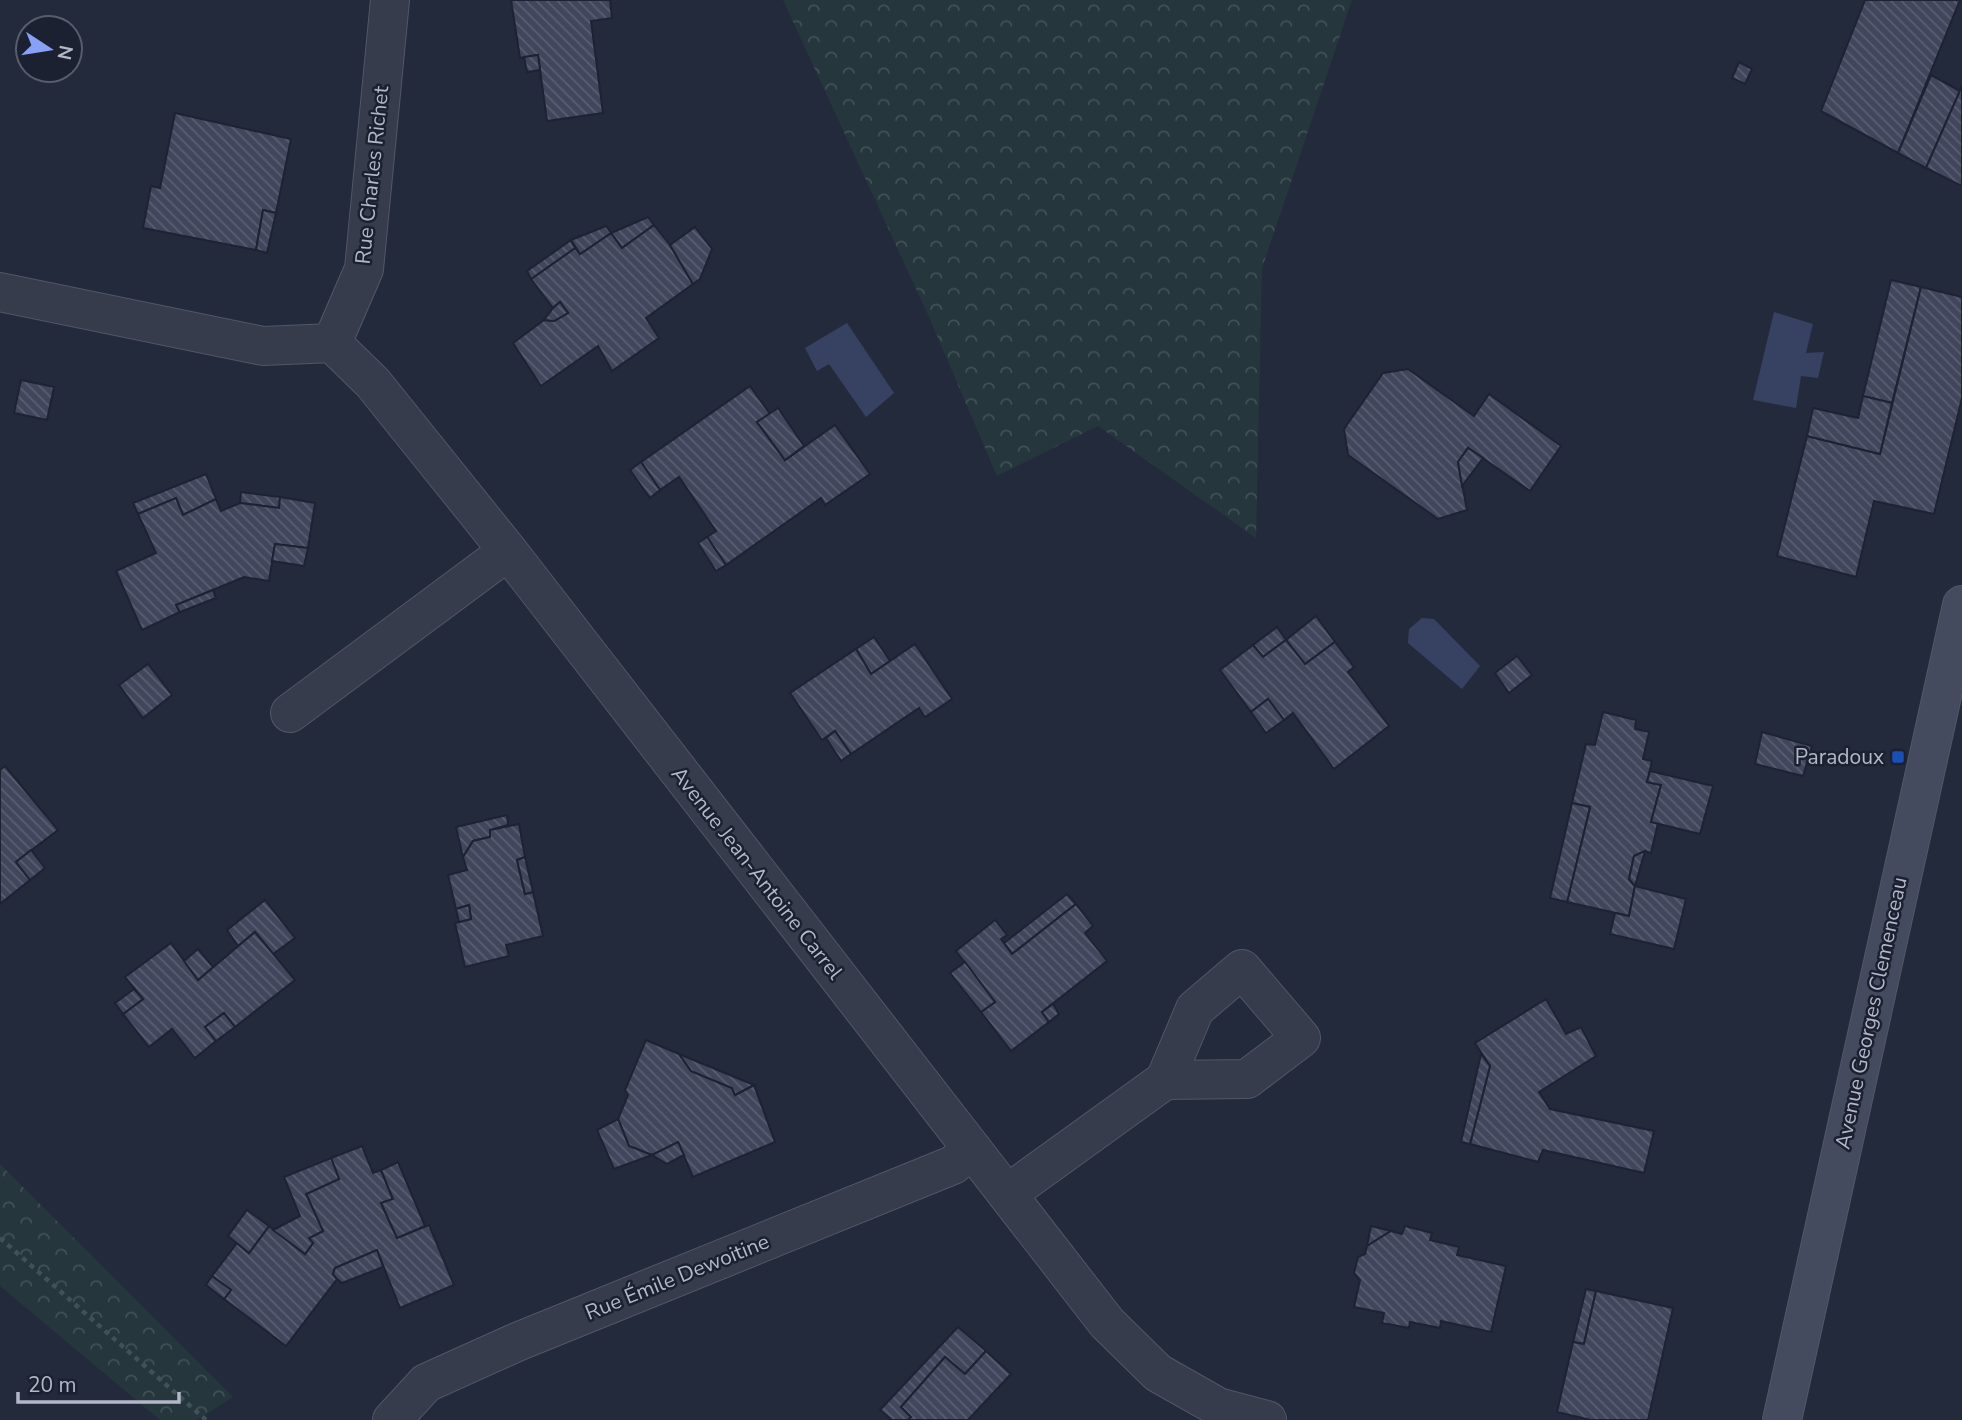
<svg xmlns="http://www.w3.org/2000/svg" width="1962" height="1420" viewBox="0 0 1962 1420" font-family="'Nunito Sans',sans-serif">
<defs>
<pattern id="forest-crowns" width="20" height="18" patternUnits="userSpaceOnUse" patternTransform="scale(1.75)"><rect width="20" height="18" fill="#25363d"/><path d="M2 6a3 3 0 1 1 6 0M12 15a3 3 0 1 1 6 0" fill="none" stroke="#425158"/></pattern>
<pattern id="building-back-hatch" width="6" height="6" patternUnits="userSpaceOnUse" patternTransform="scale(1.75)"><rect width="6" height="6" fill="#40465c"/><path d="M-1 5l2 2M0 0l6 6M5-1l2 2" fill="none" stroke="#595e72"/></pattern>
</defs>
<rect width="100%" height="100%" fill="#232a3c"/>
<g fill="url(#forest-crowns)">
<path d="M 783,0 L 1352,0 L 1262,268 L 1256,538 L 1098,426 L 997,476 L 929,317 Z"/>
<path d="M 0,1164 L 233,1397 L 197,1420 L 160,1420 L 0,1286 Z"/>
</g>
<g fill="#374263">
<path d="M 1774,312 L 1813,324 L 1806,353 L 1824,352 L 1818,378 L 1801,376 L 1796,408 L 1753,400 Z"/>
<path d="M 847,323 L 894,393 L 866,417 L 829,364 L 817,371 L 805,348 Z"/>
<path d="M 1422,618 L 1434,619 L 1480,666 L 1462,689 L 1408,643 L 1409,629 Z"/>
</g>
<g fill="url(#building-back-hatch)" stroke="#1e2333" stroke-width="2">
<path d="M 511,0 L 610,0 L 612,18 L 591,21 L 603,113 L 547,121 L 538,55 L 520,58 Z"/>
<path d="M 1865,0 L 1960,0 L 1898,153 L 1821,111 Z"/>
<path d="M 538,55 L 540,70 L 527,72 L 524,57 Z"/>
<path d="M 1739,62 L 1752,69 L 1745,84 L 1732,78 Z"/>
<path d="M 1931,75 L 1960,91 L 1926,168 L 1898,153 Z"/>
<path d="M 1962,86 L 1962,186 L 1926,168 Z"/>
<path d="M 175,113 L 291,139 L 276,213 L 263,210 L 256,250 L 143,228 L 151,186 L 160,188 Z"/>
<path d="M 263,210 L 276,213 L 267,253 L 256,250 Z"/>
<path d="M 648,217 L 654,225 L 622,248 L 611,233 Z"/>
<path d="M 654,225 L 670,245 L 693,284 L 646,318 L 659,338 L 612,371 L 598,346 L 541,386 L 513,343 L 544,320 L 554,321 L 568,313 L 560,302 L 553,308 L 531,279 L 575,248 L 580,254 L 611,233 L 622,248 Z"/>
<path d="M 606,226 L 611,233 L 580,254 L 571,240 Z"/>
<path d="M 695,227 L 712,249 L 700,279 L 693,284 L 670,245 Z"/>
<path d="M 571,240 L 575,248 L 531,279 L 527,271 Z"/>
<path d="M 1891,280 L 1921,287 L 1892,403 L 1863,396 Z"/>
<path d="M 1921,287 L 1962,297 L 1962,398 L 1934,514 L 1874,501 L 1856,577 L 1777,556 L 1807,436 L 1880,454 Z"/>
<path d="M 560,302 L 568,313 L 554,321 L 544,320 L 553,308 Z"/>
<path d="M 1408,369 L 1474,416 L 1489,394 L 1561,446 L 1530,491 L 1468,448 L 1458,462 L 1467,510 L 1438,519 L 1348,455 L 1344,429 L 1383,373 Z"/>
<path d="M 21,380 L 54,387 L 47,420 L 14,413 Z"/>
<path d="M 750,386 L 770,414 L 757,422 L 785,460 L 835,425 L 870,474 L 825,505 L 821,498 L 726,565 L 707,537 L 716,531 L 679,477 L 660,490 L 641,462 Z"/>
<path d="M 1863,396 L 1892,403 L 1880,454 L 1807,436 L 1813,408 L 1858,418 Z"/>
<path d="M 778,408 L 804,446 L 785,460 L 757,422 Z"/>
<path d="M 1468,448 L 1483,458 L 1462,486 L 1458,462 Z"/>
<path d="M 641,462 L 660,490 L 650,498 L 630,470 Z"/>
<path d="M 206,474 L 216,499 L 183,515 L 176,498 L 138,514 L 133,503 Z"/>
<path d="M 241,492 L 280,497 L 279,508 L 240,503 Z"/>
<path d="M 280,497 L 315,503 L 308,548 L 275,544 L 269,581 L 244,577 L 176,605 L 180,612 L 142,630 L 116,571 L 156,553 L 138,514 L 176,498 L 183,515 L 216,499 L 221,511 L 240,503 L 279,508 Z"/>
<path d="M 707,537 L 726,565 L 716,571 L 698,543 Z"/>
<path d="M 275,544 L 308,548 L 304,566 L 272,561 Z"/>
<path d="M 213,590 L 216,598 L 180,612 L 176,605 Z"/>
<path d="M 1316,616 L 1335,642 L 1305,664 L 1286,640 Z"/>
<path d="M 1277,627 L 1286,640 L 1263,657 L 1253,645 Z"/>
<path d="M 874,637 L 890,661 L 871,674 L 856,649 Z"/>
<path d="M 1286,640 L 1305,664 L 1335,642 L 1354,667 L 1348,672 L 1389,726 L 1334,769 L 1293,713 L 1284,720 L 1268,699 L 1251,712 L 1220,670 L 1253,645 L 1263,657 Z"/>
<path d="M 915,644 L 952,699 L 925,717 L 919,708 L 851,754 L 835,731 L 822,740 L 790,693 L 856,649 L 871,674 Z"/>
<path d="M 1517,656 L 1532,675 L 1509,693 L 1495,673 Z"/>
<path d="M 148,664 L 172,695 L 143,718 L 119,685 Z"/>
<path d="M 1268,699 L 1284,720 L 1266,733 L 1251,712 Z"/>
<path d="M 1603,712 L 1636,720 L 1635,729 L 1649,732 L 1643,759 L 1652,761 L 1647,782 L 1661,785 L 1651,822 L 1658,823 L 1651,853 L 1645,851 L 1634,856 L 1629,879 L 1635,886 L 1629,916 L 1567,902 L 1590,807 L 1572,803 L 1586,744 L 1595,745 Z"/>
<path d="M 835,731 L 851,754 L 841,761 L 826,738 Z"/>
<path d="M 1762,732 L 1812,746 L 1803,776 L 1755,764 Z"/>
<path d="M 5,766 L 58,830 L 16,862 L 30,880 L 0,904 L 0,770 Z"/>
<path d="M 1650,771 L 1713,786 L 1700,834 L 1651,822 L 1661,785 L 1647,782 Z"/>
<path d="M 1572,803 L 1590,807 L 1567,902 L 1550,898 Z"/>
<path d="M 507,815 L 508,825 L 490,830 L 490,837 L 473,841 L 463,857 L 456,827 Z"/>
<path d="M 519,824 L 525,857 L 517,860 L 525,894 L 533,892 L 543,936 L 506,945 L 509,956 L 465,967 L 455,923 L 471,919 L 469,905 L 456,909 L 448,875 L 467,870 L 463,857 L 473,841 L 490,837 L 490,830 Z"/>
<path d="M 31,850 L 45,868 L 30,880 L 16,862 Z"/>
<path d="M 1645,851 L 1635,886 L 1629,879 L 1634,856 Z"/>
<path d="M 525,857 L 533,892 L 525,894 L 517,860 Z"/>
<path d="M 1635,886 L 1686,899 L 1674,949 L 1610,934 L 1615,913 L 1629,916 Z"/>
<path d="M 1067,894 L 1076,904 L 1012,954 L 1004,943 Z"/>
<path d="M 265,900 L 295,938 L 273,954 L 255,932 L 238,946 L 227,930 Z"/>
<path d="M 1076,904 L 1093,926 L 1085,933 L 1107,961 L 1042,1012 L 1049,1022 L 1011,1051 L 981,1012 L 995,1002 L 956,951 L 995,920 L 1007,935 L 1001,939 L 1012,954 Z"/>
<path d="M 469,905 L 471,919 L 459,922 L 456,909 Z"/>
<path d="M 255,932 L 295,980 L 235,1027 L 224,1013 L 205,1027 L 216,1041 L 195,1058 L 172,1029 L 149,1047 L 123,1014 L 143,999 L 125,977 L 171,943 L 198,980 Z"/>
<path d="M 198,949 L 213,967 L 198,980 L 184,961 Z"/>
<path d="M 965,962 L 995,1002 L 981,1012 L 950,973 Z"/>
<path d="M 134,989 L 143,999 L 123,1014 L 115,1003 Z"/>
<path d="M 1546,999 L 1566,1034 L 1581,1027 L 1596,1056 L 1539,1092 L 1550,1109 L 1654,1131 L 1644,1173 L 1543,1150 L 1538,1162 L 1470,1144 L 1490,1066 L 1475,1043 Z"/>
<path d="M 1053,1004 L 1059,1014 L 1049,1022 L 1042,1012 Z"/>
<path d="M 224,1013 L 235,1027 L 216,1041 L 205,1027 Z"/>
<path d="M 646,1040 L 679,1054 L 691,1071 L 732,1088 L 735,1095 L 754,1085 L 775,1142 L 693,1177 L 678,1142 L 652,1155 L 629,1146 L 618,1119 L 628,1095 L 625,1090 Z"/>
<path d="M 679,1054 L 754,1085 L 735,1095 L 732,1088 L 691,1071 Z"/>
<path d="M 1481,1054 L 1490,1066 L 1470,1144 L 1461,1142 Z"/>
<path d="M 618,1119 L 629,1146 L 652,1155 L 614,1169 L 597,1130 Z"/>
<path d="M 678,1142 L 684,1155 L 667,1164 L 652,1155 Z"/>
<path d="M 362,1146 L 373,1173 L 381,1170 L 393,1199 L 381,1203 L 397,1238 L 429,1225 L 454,1285 L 400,1308 L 377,1250 L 335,1268 L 333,1274 L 337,1279 L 286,1346 L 224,1299 L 231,1290 L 212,1276 L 237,1243 L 249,1253 L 269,1226 L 305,1254 L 313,1243 L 309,1238 L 323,1231 L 306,1194 L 339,1179 L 331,1158 Z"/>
<path d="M 331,1158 L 339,1179 L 306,1194 L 323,1231 L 309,1238 L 313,1243 L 305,1254 L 273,1230 L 300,1216 L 284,1177 Z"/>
<path d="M 398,1162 L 425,1226 L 397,1238 L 381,1203 L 393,1199 L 381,1170 Z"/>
<path d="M 247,1210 L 269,1226 L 249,1253 L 228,1236 Z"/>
<path d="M 1371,1226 L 1391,1231 L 1367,1246 Z"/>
<path d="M 1405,1226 L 1432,1233 L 1430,1240 L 1459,1247 L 1457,1255 L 1506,1266 L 1491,1332 L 1441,1321 L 1440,1328 L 1410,1322 L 1409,1328 L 1382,1323 L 1384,1313 L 1354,1307 L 1360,1280 L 1354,1273 L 1358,1257 L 1365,1254 L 1367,1246 L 1391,1231 L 1402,1234 Z"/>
<path d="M 377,1250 L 383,1267 L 342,1283 L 337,1279 L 333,1274 L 335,1268 Z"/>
<path d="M 212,1276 L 231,1290 L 224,1299 L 206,1285 Z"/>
<path d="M 1586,1289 L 1596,1291 L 1584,1344 L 1573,1342 Z"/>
<path d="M 1596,1291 L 1673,1308 L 1648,1420 L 1591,1420 L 1557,1412 L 1573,1342 L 1584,1344 Z"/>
<path d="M 958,1327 L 986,1351 L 965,1374 L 945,1357 L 901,1407 L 911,1417 L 908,1420 L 892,1420 L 880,1410 Z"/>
<path d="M 986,1351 L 1011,1374 L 968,1420 L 908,1420 L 911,1417 L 901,1407 L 945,1357 L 965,1374 Z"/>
</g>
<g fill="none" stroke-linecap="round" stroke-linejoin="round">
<defs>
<g id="street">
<path d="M 0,292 L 263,346 L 332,343 L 373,383 L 508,551 L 1107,1323 L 1158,1373 L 1218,1407 L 1267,1420"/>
<path d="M 332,343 L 364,269 L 390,0"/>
<path d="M 290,713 L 508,551"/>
<path d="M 1007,1194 L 1165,1080 L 1195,1009 L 1242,969 L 1301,1038 L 1247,1079 L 1165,1080"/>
<path d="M 392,1420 L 426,1383 L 517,1342 L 953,1165 L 972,1149"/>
</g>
<path id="secondary" d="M 1782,1420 L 1962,605"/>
</defs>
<use href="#street" stroke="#525767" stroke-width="40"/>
<use href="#secondary" stroke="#525767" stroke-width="40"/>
<path stroke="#405257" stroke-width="4.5" stroke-dasharray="5 5" stroke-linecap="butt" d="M 0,1238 L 206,1420"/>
<use href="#street" stroke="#373c4c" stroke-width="38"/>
<use href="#secondary" stroke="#454b5f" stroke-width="38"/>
</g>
<rect fill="#1a4fb4" stroke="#1c2131" stroke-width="2.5" x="1891" y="750" width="14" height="14" rx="3.5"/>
<g text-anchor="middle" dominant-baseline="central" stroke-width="5" stroke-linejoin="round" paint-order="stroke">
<g font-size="21" fill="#b3b7c8" stroke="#1c2131">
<text transform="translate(372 175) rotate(-84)">Rue Charles Richet</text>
<text transform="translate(757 873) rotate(52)">Avenue Jean-Antoine Carrel</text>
<text transform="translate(1871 1013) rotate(-78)">Avenue Georges Clemenceau</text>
<text transform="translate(677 1277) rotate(-22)">Rue Émile Dewoitine</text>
</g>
<g font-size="21" fill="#b3b7c8" stroke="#1c2131" text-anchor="end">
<text x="1884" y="757">Paradoux</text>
</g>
</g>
<g transform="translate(49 49) rotate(102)"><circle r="33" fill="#1c2131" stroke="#585d6d" stroke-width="2"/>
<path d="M0-5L12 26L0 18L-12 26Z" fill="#89a0f7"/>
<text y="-10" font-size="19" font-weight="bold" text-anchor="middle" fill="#b3b7c8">N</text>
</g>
<path d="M18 1392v10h161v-10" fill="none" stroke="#b3b7c8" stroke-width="3.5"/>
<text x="28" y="1392" font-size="21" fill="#b3b7c8" stroke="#1c2131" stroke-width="5" paint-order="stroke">20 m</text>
</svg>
